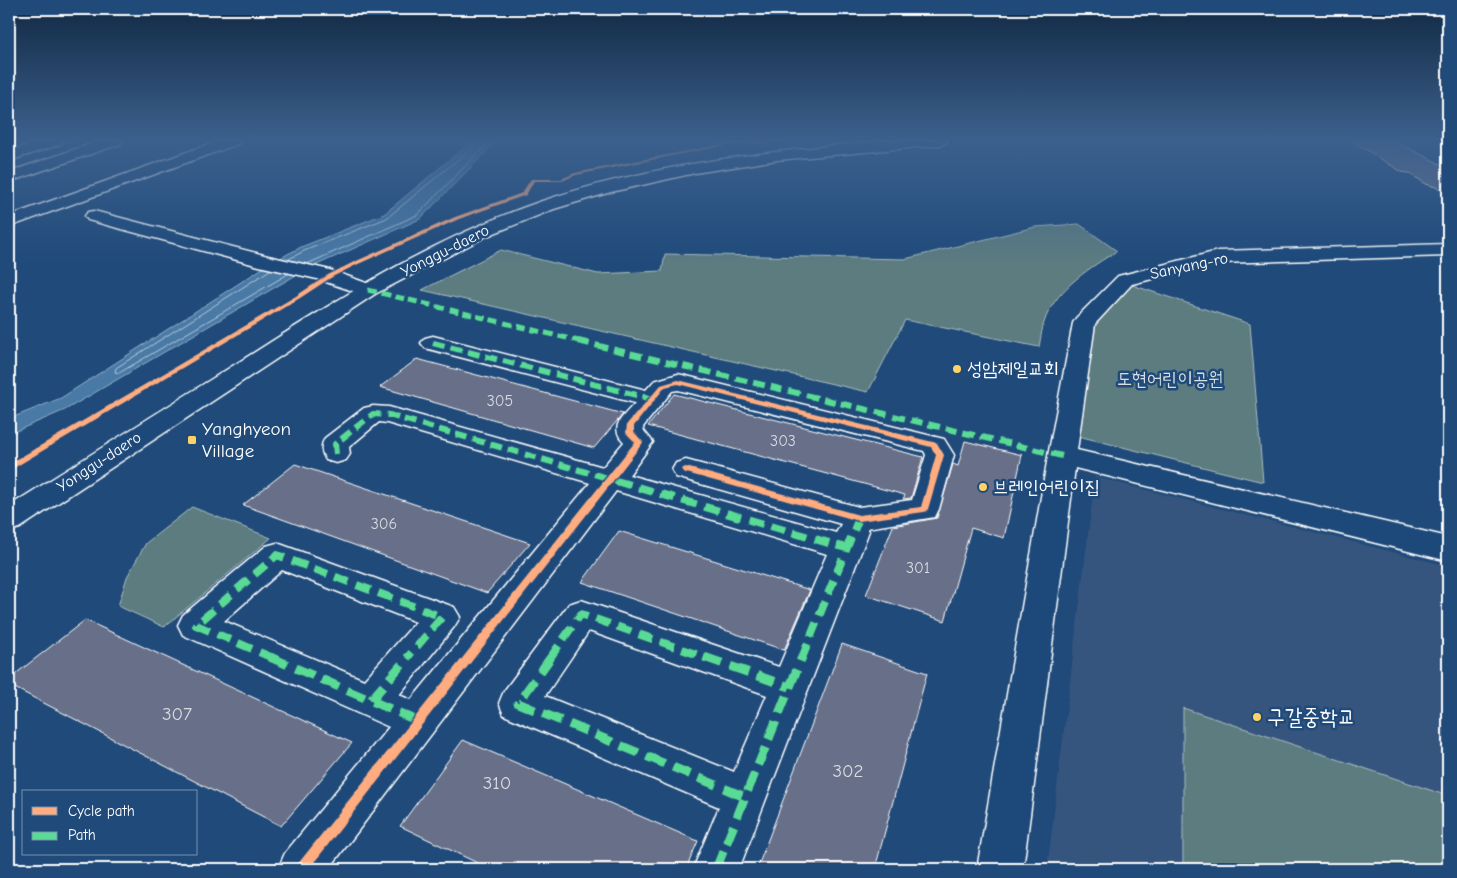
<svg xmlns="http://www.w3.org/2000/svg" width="1457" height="878" viewBox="0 0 1457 878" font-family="'Comic Neue','Poor Story',sans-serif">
<rect width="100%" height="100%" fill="#1f4a7a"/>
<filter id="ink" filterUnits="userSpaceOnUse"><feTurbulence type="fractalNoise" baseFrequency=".02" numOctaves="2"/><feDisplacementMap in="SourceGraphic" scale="10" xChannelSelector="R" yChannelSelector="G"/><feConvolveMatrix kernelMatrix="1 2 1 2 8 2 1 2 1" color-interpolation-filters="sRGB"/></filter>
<g filter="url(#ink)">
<path fill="#35557e" d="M 1095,477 L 1448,566 L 1448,869 L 1047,869 Z"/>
<g fill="#5b7c80" stroke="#adbec0">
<path d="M 1079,224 L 1117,251 C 1092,266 1058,288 1046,317 C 1042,326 1041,337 1039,347 L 905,320 L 868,392 L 422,290 L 501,250 L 598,274 L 662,271 L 665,254 L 905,259 L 1035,227 Z"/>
<path d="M 1132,285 L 1250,324 L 1263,482 L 1074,435 L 1094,324 Z"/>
<path d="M 192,507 L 271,538 L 164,627 L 118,606 L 127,577 L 146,543 Z"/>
<path d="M 1183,708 L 1448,796 L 1448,869 L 1183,869 Z"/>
</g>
<path fill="#4879a5" stroke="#91afc9" d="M 472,141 L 497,141 L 420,219 L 303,271 L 65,410 L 9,434 L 9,419 L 61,398 L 269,264 L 301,247 L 384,214 Z"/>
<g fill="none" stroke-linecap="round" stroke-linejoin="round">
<g stroke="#b6c9db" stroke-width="1">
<path d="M 289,259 L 304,251 L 387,218 L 473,147 L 475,141"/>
<path d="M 307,264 L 417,215 L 490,141"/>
<path d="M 270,270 L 116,368 L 115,372 L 119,373 L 288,274"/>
</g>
</g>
<g fill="#676f89" stroke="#fff">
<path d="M 1352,141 L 1395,141 L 1448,168 L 1448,191 L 1426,184 L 1409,173 L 1402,172 Z"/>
<path d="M 417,359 L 623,414 L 594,448 L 380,387 Z"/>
<path d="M 674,394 L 923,457 L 911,498 L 903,499 L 905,495 L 648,426 Z"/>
<path d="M 965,441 L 1022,455 L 1004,538 L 971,528 L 945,621 L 866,595 L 893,526 L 937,518 L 953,464 L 958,466 Z"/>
<path d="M 295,464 L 530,543 L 487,593 L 243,505 Z"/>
<path d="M 619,531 L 810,590 L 784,650 L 582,582 Z"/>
<path d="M 85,620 L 352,743 L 281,826 L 9,685 L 9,679 Z"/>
<path d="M 842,644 L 927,673 L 875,869 L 757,869 Z"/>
<path d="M 463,740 L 698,841 L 686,869 L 490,869 L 400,826 Z"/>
</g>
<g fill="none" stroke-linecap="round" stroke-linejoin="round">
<defs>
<g id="minor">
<path d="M 40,141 L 63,141 L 61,144 L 9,161 L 9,151 Z"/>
<path d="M 94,211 L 268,256 L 330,270 L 375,286 L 379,290 L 375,294 L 368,296 L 317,279 L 259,266 L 88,220 L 85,216 L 88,212 Z"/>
<path d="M 1448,244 L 1448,256 L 1218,263 L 1132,284 L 1095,324 L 1077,450 L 1448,537 L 1448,561 L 1075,468 L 1023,869 L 977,869 L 1048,456 L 1073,323 L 1076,318 L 1118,276 L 1218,251 Z"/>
<path d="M 433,336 L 646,390 L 654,381 L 678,374 L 944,439 L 954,455 L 939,509 L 935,517 L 867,528 L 869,531 L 739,869 L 693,869 L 719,807 L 504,715 L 499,703 L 504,691 L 569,604 L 581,600 L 779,667 L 827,554 L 616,491 L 329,869 L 278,869 L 285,853 L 389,727 L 183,635 L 178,625 L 183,615 L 266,546 L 277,543 L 454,607 L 460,617 L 454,627 L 399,695 L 411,700 L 590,483 L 387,423 L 379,422 L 349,447 L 350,454 L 346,460 L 336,463 L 326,460 C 321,452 320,446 325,438 L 364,408 L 373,406 L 389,407 L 603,467 L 624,442 C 608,426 624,416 635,403 L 425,348 L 421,343 L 425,338 ZM 678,390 L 924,451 L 926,455 L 912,500 L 859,507 L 686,460 L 676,463 L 672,470 L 676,477 L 841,524 L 836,533 L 629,475 L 653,442 L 644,431 L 643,427 L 672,391 ZM 282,570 L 416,622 L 364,680 L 224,621 ZM 589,631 L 767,695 L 734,772 L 545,696 Z"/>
</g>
<path id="major" d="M 884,141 L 948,141 L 941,145 L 777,160 L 695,173 L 611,192 L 554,209 L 487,236 L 375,294 L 20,528 L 9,531 L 9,506 C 91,454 173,403 255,352 C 346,294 439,236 542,201 C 652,164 769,151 884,141 Z"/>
<g id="highway">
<path d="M 99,141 L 122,141 L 120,144 L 9,182 L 9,172 Z"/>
<path d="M 218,141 L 240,141 L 238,144 L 9,227 L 9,216 Z"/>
</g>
</defs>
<use href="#minor" stroke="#fff" stroke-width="3"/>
<use href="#major" stroke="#fff" stroke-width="3"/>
<use href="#highway" stroke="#fff" stroke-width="3"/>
<use href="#minor" fill="#1f4a7a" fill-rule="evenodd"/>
<use href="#major" fill="#1f4a7a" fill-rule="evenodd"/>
<use href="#highway" fill="#1f4a7a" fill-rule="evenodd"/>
<path stroke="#5adb95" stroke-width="5" stroke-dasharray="9 5" stroke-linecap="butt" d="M 368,290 L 583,342"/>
<g stroke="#5adb95" stroke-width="6" stroke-dasharray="12 6" stroke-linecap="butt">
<path d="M 578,341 L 1062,456"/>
<path d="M 433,343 L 652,399"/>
<path d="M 336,454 L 335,444 L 373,414 L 389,415 L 621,482"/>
</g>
<g stroke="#5adb95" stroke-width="8" stroke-dasharray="15 8" stroke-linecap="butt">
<path d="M 616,481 L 846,548"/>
<path d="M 273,658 L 196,625 L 277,555 L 442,617 L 407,658"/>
<path d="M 550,658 L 581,614 L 707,658"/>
<path d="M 802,658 L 859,518"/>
</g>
<g stroke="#5adb95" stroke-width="9" stroke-dasharray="19 9" stroke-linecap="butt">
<path d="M 270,657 L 418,721"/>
<path d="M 551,657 L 518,703 L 745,797"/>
<path d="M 704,657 L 790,687"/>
<path d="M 371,700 L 408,657"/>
<path d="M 716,869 L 802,657"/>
</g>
<defs>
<g id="cycleway">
<path d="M 755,141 L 788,141 L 727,145 L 576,175 L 562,181 L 534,181 L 526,195 L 459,219 L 356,265 L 332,277 L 300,298 L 12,469 L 9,470 L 9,464 L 296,296 L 328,275 L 352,263 L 455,217 L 522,193 L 531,179 L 561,179 L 575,173 L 727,143 Z"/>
<path d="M 678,380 L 937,443 L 944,455 L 928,509 L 927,511 L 924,512 L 859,521 L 683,472 L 682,470 L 683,468 L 686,467 L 859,515 L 921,507 L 936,455 L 931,447 L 678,384 L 665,387 L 634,426 L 634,432 L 643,442 L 642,444 L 309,869 L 295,869 L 297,865 L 635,442 L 626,433 L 627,424 L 661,385 Z"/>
</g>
</defs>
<use href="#cycleway" stroke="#1f4a7a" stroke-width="3"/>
<use href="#cycleway" fill="#ffac80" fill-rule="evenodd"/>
</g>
</g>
<linearGradient id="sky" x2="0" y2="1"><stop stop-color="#112943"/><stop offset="0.53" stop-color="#3c608d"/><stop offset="1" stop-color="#3c608d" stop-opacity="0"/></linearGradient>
<rect width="1457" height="264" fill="url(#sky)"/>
<g fill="#ffd166" stroke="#1f4a7a" stroke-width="2">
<circle cx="957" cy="369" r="5"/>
<rect x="187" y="435" width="10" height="10" rx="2.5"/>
<circle cx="983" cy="487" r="5"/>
<circle cx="1257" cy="717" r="5"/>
</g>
<g text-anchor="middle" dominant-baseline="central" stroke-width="5" stroke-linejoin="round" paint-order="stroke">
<g font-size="16" fill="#fff" stroke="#1f4a7a">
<text transform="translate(445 251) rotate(-27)">Yonggu-daero</text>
<text transform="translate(1189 266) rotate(-12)">Sanyang-ro</text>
<text transform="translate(99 462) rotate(-33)">Yonggu-daero</text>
</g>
<g font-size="16" fill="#d9dbe2">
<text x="500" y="401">305</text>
<text x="783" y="441">303</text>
<text x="384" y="524">306</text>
<text x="918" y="568">301</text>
</g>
<g font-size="19" fill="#fff" stroke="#1f4a7a" text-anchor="start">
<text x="967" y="369">성암제일교회</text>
<text x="202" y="429">Yanghyeon<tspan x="202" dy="22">Village</tspan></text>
<text x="993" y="487">브레인어린이집</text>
</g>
<g font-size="19" fill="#d6dedf" stroke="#1f4a7a">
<text x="1170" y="379">도현어린이공원</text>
</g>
<g font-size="19" fill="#d9dbe2">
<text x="177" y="714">307</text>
<text x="848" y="771">302</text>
<text x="497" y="783">310</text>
</g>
<g font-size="22" fill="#fff" stroke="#1f4a7a" text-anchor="start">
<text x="1267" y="717">구갈중학교</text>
</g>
</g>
<rect width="1457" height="878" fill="none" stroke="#1f4a7a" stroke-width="30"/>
<rect x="15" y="15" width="1427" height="848" fill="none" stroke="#fff" stroke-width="2" filter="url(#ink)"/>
<rect x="22" y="790" width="175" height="65" fill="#1f4a7a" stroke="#7992af"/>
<rect x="32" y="807" width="25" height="8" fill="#ffac80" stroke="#7992af"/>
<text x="68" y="816" font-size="15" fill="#ffffff">Cycle path</text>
<rect x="32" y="832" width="25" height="8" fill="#5adb95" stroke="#7992af"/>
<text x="68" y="840" font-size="15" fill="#ffffff">Path</text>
</svg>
